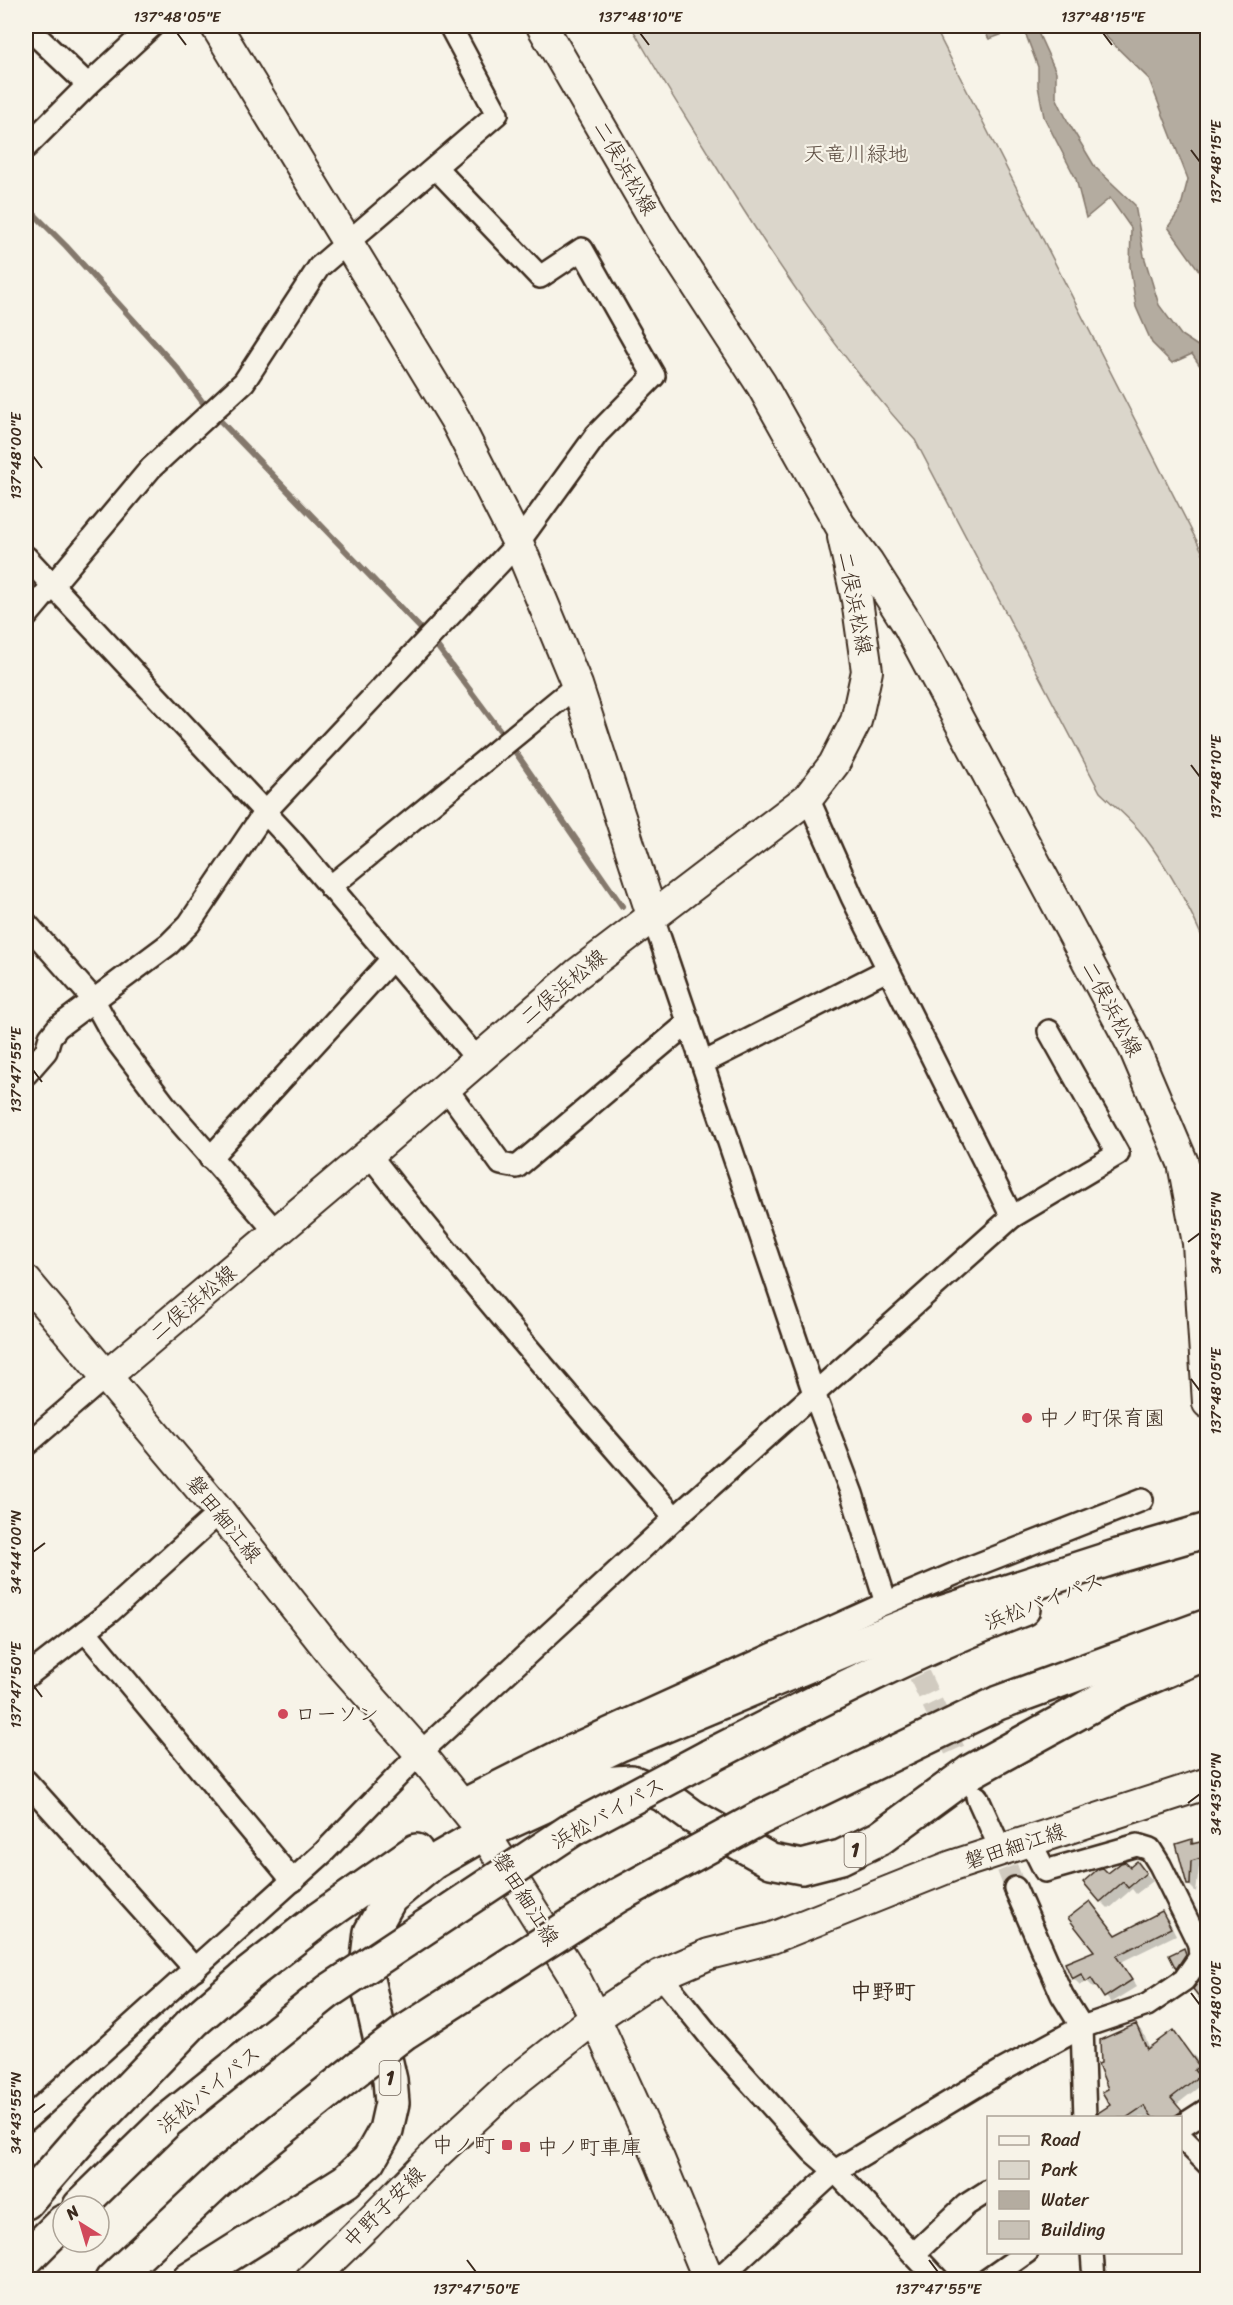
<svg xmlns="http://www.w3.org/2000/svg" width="1233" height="2305" viewBox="0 0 1233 2305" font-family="Sriracha,'Klee One',sans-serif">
<rect width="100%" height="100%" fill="#f7f3e8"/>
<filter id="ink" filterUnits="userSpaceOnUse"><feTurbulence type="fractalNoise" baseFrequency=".0167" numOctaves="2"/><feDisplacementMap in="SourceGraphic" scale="12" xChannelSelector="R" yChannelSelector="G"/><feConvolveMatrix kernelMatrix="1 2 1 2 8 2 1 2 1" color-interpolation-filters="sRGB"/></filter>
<g filter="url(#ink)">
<path fill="#dbd6cb" stroke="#8b8074" stroke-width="1.5" d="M 631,26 L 934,26 L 1207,561 L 1207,949 C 1191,909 1169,869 1143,835 C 1131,819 1114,806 1100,792 L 915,440 C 838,356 774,260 714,163 C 686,117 657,73 631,26 Z"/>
<g fill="#b4aca0" stroke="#84786c" stroke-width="1.5">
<path d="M 981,26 L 1035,26 L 1056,72 L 1056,97 L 1068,122 L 1095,167 L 1135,205 L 1144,256 L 1159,305 L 1181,335 L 1207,352 L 1207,376 L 1192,354 L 1172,363 L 1152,343 L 1136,307 L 1130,266 L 1131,228 L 1110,198 L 1086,218 L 1076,179 L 1044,117 L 1038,86 L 1038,67 L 1023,27 L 989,39 Z"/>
<path d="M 1095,26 L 1207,26 L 1207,282 L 1168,227 L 1180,210 L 1188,179 L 1149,79 Z"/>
</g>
<g fill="#0003">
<path d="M 1192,1840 L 1196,1845 L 1208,1841 L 1208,1873 L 1202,1868 L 1199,1868 L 1196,1892 L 1188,1884 Z"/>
<path d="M 1137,1863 L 1153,1881 L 1136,1894 L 1132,1889 L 1109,1909 L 1101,1901 L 1108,1875 L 1130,1869 Z"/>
<path d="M 1161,1913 L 1168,1919 L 1176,1935 L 1121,1962 L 1137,1987 L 1111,2003 L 1097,1985 L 1093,1987 L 1087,1981 L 1080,1985 L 1073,1978 L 1097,1951 L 1117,1936 Z"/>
<path d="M 1183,1950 L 1189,1959 L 1180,1971 L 1171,1955 Z"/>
<path d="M 1136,2026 L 1143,2032 L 1150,2049 L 1191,2056 L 1193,2055 L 1208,2071 L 1208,2080 L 1176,2105 L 1185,2116 L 1106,2118 L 1112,2106 L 1110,2089 Z"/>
</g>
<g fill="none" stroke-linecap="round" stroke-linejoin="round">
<g stroke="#84786c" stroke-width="6">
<path d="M 26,206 L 66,246 L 178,369 L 204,404 L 426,634"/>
<path d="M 434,642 L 502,733"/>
<path d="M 512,747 L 622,906"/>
</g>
</g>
<g fill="#c8c1b6" stroke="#3b2a1e" stroke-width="1.5">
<path d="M 1192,1839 L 1192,1844 L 1208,1840 L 1208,1856 L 1191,1861 L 1190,1885 L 1187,1885 L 1176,1844 Z"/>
<path d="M 1137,1861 L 1146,1873 L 1128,1888 L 1123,1882 L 1100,1902 L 1083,1882 L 1098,1869 L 1103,1868 L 1108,1873 L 1121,1863 L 1125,1862 L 1130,1867 Z"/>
<path d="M 1090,1901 L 1116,1935 L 1162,1911 L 1171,1928 L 1116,1956 L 1132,1980 L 1104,1998 L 1091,1978 L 1086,1982 L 1081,1974 L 1072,1979 L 1065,1963 L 1094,1951 L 1068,1918 Z"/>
<path d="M 1184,1948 L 1186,1954 L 1176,1969 L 1169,1955 Z"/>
<path d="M 1208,1969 L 1208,2008 L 1193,1989 Z"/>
<path d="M 1136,2024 L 1147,2049 L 1173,2030 L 1199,2066 L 1194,2070 L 1199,2076 L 1171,2098 L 1182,2111 L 1172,2118 L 1153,2118 L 1144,2106 L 1126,2118 L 1098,2118 L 1098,2113 L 1110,2105 L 1102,2092 L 1108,2089 L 1098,2064 L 1101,2063 L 1100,2040 Z"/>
</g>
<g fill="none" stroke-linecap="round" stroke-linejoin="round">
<g stroke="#d1cbc0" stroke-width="21" stroke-dasharray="21 10" stroke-linecap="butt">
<path d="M 906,1647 L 971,1785"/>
<path d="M 996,1839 L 1015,1888"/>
</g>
<defs>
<g id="street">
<path d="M 26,26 L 88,85"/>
<path d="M 26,147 L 88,85 L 152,26"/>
<path d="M 26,557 L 290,839 L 478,1060"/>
<path d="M 26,617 L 151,468 L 244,382 L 319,267 L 497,114 L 450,26"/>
<path d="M 808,798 L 852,897 L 1012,1217"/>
<path d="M 330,887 L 577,685"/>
<path d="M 652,915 L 815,1396 L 852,1494 L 886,1603"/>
<path d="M 26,923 L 93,999 L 115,1039 L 165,1105 L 277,1233"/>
<path d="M 703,1063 L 887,970"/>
<path d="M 26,1074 L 46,1051 L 50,1037 L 58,1027 L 169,944 L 189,924 L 264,813 L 518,543 L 597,434 L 654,376 L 582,249 L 540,277 L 436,168"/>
<path d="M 446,1088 L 501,1164 L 517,1167 L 689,1022"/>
<path d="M 369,1154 C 467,1279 571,1399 675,1518 L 1012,1217 L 1118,1154 L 1049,1031"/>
<path d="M 210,1158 L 392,959"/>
<path d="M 26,1445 L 105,1377"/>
<path d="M 85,1631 L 293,1881"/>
<path d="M 26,1677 L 111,1611 L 220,1512"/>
<path d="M 26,1781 L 195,1969"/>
<path d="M 977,1797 L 996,1839"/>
<path d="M 460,1801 L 553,1754 L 886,1603 L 966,1569 L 1142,1500"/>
<path d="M 1030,1841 L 1045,1871 L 1137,1845 L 1150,1849 L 1160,1865 L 1199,1944 L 1208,1941"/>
<path d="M 1015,1888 L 1062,1995 L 1082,2027 L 1085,2118"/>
<path d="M 660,1975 L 716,2044 L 813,2152 L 835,2171 L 938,2280"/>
<path d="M 26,2120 L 323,1853 L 420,1753 L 675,1518"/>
<path d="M 1180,2127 L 1208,2109"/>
<path d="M 1180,2136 L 1208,2164"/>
<path d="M 1092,2252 L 1094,2280"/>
<path d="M 914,2254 L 966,2205 L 988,2191"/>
<path d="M 717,2280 L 835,2171 L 1001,2071 L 1082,2027 L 1147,2005 L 1184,1980 L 1200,1957 L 1199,1944"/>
<path d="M 987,2280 L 1027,2252"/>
</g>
<g id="secondary">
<path d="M 216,26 L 455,419 L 518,543 L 577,685 L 652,915"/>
<path d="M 542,26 L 660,229 L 761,384 L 840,525 L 868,562 L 908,625 L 1135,1050 L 1183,1163 L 1198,1243 L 1208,1403"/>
<path d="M 26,1281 L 220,1512 L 332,1654 L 420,1753 L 484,1833 L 575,1978 L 595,2018 L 659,2159 L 709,2280"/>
<path d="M 105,1377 L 369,1154 L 577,974 L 808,798 L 834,764 L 856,721 L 867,671 L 857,600 L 843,537"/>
<path d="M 310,2280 L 367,2225 L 435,2155 L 509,2086 L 595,2018 L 660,1975 L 709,1954 L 772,1938 L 952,1866 L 1208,1783"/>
</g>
<g id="highway">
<path d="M 710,1756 C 813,1703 915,1650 1023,1609"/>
<path d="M 485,1809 L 620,1744 L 859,1644 L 926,1618 L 1118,1556 L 1208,1530"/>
<path d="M 758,1819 L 998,1703 L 1208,1626"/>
<path d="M 26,2202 L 87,2132 L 194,2021 L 250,1973 L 319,1919 L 416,1851"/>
<path d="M 80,2206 L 167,2121 L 329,1991"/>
<path d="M 26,2259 L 63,2222"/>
<path d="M 112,2280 L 222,2177 L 358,2068"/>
<path d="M 189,2280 L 346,2181 L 369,2160 L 386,2130 L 392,2103 L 390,2080 L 366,1975 L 371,1932 L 390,1898 L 432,1863 L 484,1833 L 561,1798 L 602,1784 L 631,1782 L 662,1794 L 692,1816 L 771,1861 L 802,1867 L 841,1857 L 880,1838 L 970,1772 L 1119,1690 L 1208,1652"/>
</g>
</defs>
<use href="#street" stroke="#3b2a1e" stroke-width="26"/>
<use href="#secondary" stroke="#3b2a1e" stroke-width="34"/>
<use href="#highway" stroke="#3b2a1e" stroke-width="38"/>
<use href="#street" stroke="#f7f3e8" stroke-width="21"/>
<use href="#secondary" stroke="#f7f3e8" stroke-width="30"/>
<use href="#highway" stroke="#f7f3e8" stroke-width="33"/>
<defs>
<g id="highway-bridge">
<path d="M 329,1991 L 573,1829 L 710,1756"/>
<path d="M 358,2068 L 405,2032 L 617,1896 L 758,1819"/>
</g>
</defs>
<use href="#highway-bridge" stroke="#3b2a1e" stroke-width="38" stroke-linecap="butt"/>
<use href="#highway-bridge" stroke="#f7f3e8" stroke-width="33"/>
</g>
</g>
<path fill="none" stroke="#3b2a1e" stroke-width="2" d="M 177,33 L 186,45M 640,33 L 649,45M 1103,33 L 1112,45M 1191,150 L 1200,162M 33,456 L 42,468M 1191,765 L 1200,777M 33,1070 L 42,1082M 1188,1242 L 1200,1233M 1191,1379 L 1200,1391M 33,1552 L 45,1543M 33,1685 L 42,1697M 1188,1803 L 1200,1794M 1191,1993 L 1200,2005M 33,2113 L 45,2104M 467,2260 L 476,2272M 929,2260 L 938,2272"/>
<g fill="#d1495b" stroke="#f7f3e8" stroke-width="2">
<circle cx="1027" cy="1418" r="6"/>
<circle cx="283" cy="1714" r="6"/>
<rect x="501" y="2139" width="12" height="12" rx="3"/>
<rect x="519" y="2141" width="12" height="12" rx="3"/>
</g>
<g text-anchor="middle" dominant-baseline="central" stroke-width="4.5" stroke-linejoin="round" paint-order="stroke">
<g fill="#f7f3e8" stroke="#73665b" stroke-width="1.5">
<rect x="844.5" y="1833" width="21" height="34" rx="4.5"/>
<rect x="379.5" y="2061" width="21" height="34" rx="4.5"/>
</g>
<g font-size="20" font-weight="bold" fill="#3b2a1e">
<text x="855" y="1850">1</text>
<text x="390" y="2078">1</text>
</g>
<g font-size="21" fill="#5b4c41" stroke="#f7f3e8">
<text x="856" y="154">天竜川緑地</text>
</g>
<g font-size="21" fill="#3b2a1e" stroke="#f7f3e8">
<text transform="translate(625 168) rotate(60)">二俣浜松線</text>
<text transform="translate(855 603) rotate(79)">二俣浜松線</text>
<text transform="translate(563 987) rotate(-40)">二俣浜松線</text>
<text transform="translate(1112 1009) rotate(62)">二俣浜松線</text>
<text transform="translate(193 1303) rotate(-40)">二俣浜松線</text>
<text transform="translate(224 1519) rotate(51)">磐田細江線</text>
<text transform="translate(1044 1601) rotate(-21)">浜松バイパス</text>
<text transform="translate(608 1813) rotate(-29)">浜松バイパス</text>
<text transform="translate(1015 1846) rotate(-18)">磐田細江線</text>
<text transform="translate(526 1899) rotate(58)">磐田細江線</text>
<text transform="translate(209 2089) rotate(-39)">浜松バイパス</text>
<text transform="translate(384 2207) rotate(-45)">中野子安線</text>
</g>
<g font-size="21" fill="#3b2a1e" stroke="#f7f3e8" text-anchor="start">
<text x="1039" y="1418">中ノ町保育園</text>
<text x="295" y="1714">ローソン</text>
<text x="495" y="2145" text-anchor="end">中ノ町</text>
<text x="537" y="2147">中ノ町車庫</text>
</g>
<g font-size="22" font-weight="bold" fill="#3b2a1e" stroke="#f7f3e8">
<text x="883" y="1991">中野町</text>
</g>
</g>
<rect width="1233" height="2305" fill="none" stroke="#f7f3e8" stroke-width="66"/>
<rect x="987" y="2116" width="195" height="138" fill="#f7f3e8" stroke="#aca397" stroke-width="1.5"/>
<rect x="999" y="2136" width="30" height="9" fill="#f7f3e8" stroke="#aca397" stroke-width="1.5"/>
<text x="1041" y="2146" font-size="18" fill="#3b2a1e">Road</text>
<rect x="999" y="2161" width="30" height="18" fill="#dbd6cb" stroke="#aca397" stroke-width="1.5"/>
<text x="1041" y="2176" font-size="18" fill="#3b2a1e">Park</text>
<rect x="999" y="2191" width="30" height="18" fill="#b4aca0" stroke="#aca397" stroke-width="1.5"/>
<text x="1041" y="2206" font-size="18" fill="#3b2a1e">Water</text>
<rect x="999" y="2221" width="30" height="18" fill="#c8c1b6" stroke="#aca397" stroke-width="1.5"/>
<text x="1041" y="2236" font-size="18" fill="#3b2a1e">Building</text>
<g transform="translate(81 2224) rotate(323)"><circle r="28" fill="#f7f3e8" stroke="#aca397" stroke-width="1.5"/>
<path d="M0-4.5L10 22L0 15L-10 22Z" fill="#d1495b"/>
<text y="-9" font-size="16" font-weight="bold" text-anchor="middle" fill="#3b2a1e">N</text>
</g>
<rect x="33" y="33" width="1167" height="2239" fill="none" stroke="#3b2a1e" stroke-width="2"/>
<g font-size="15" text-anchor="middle" fill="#3b2a1e">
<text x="177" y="22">137°48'05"E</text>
<text x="640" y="22">137°48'10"E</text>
<text x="1103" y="22">137°48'15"E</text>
<text transform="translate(1216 162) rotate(-90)" y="5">137°48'15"E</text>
<text transform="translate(16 456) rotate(-90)" y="5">137°48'00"E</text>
<text transform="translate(1216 777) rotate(-90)" y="5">137°48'10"E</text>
<text transform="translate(16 1070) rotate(-90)" y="5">137°47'55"E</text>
<text transform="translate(1216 1233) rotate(-90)" y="5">34°43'55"N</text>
<text transform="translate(1216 1391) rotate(-90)" y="5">137°48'05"E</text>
<text transform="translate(16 1552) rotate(-90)" y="5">34°44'00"N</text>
<text transform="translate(16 1685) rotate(-90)" y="5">137°47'50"E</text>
<text transform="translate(1216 1794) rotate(-90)" y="5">34°43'50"N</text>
<text transform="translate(1216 2005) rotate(-90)" y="5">137°48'00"E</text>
<text transform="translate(16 2113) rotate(-90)" y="5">34°43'55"N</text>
<text x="476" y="2294">137°47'50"E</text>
<text x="938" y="2294">137°47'55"E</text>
</g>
</svg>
